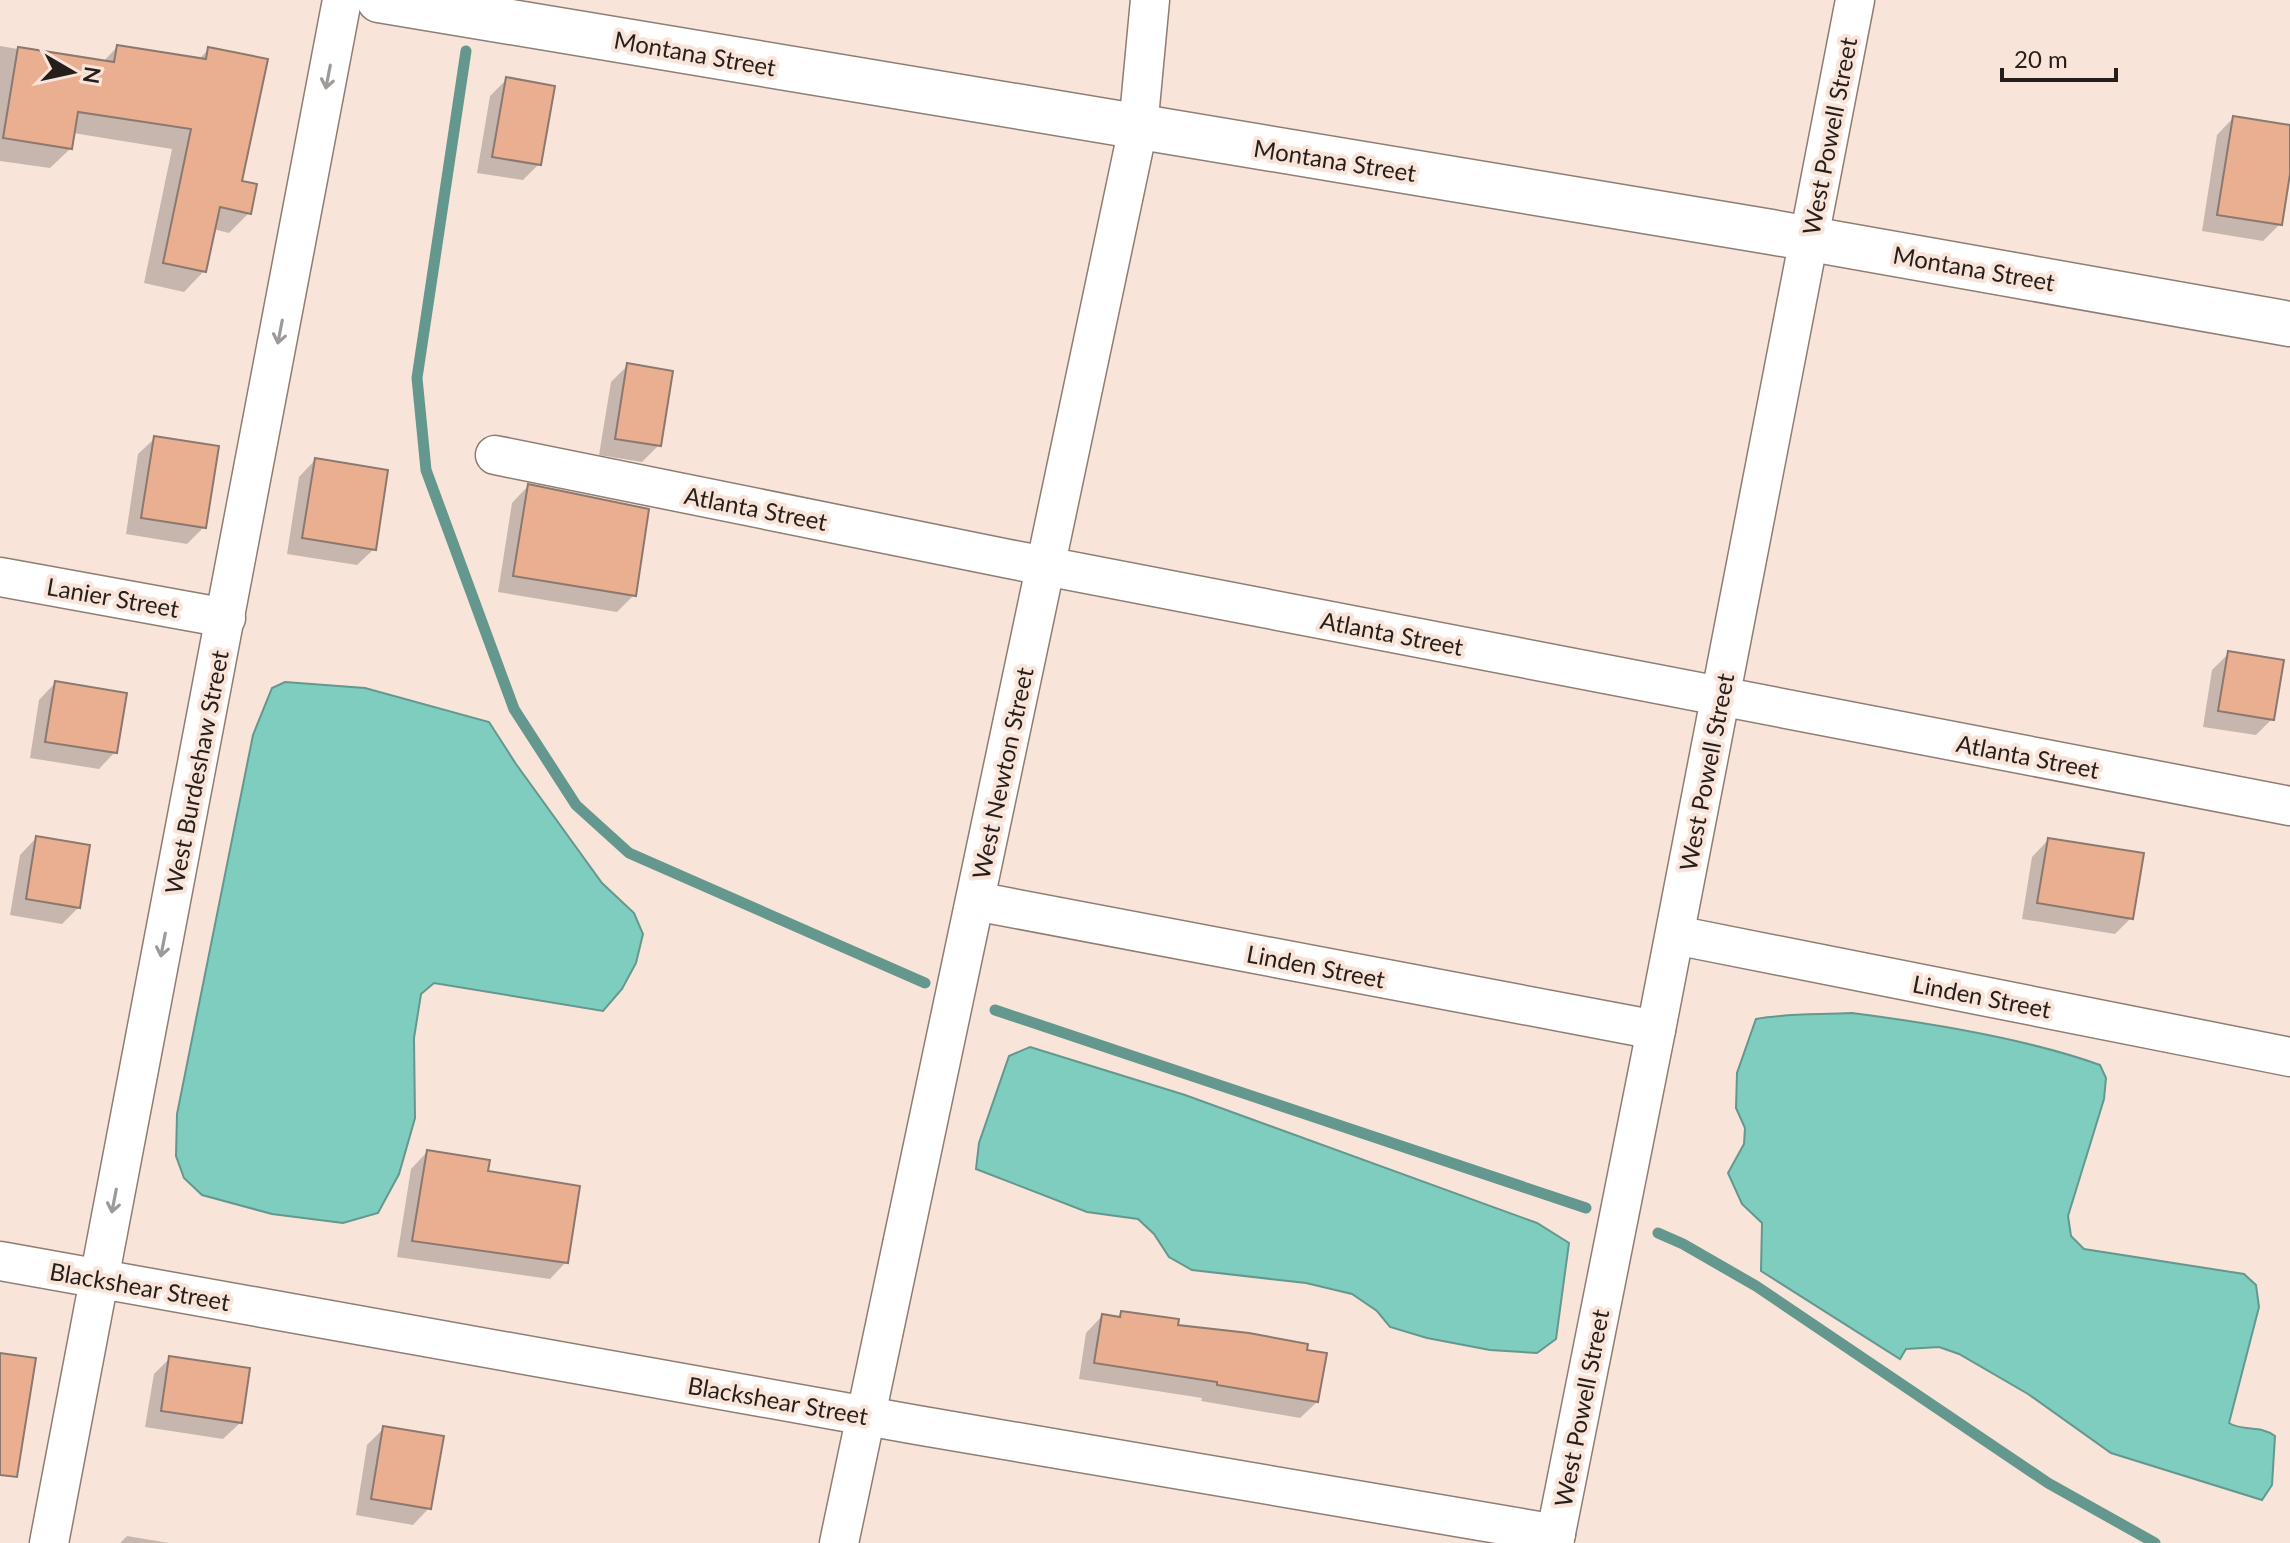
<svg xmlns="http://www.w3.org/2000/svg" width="2290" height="1543" viewBox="0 0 2290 1543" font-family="Lato,sans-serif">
<rect width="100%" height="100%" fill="#f9e4d9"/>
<g fill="#7ecdbf" stroke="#64988e" stroke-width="2">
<path d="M 285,682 L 365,688 L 489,722 L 516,764 L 602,883 L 634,913 L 643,934 L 636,963 L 622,989 L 603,1011 L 434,983 L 421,994 L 414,1038 L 415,1118 L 399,1174 L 378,1213 L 343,1223 L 272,1214 L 202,1195 L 184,1178 L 176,1156 L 177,1114 L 253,735 L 272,688 Z"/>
<path d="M 1852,1013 C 1930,1023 2025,1038 2100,1065 L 2106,1078 L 2104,1099 L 2068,1216 L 2071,1236 L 2084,1249 L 2244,1274 L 2256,1285 L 2259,1307 L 2229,1423 C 2244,1432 2261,1425 2275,1436 L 2272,1485 L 2262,1500 L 2111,1453 L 2028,1394 L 1959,1354 L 1939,1347 L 1906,1349 L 1900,1359 L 1761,1271 L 1762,1223 L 1742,1204 L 1728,1173 L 1744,1144 L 1745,1128 L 1736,1108 L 1737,1073 L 1756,1019 C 1788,1013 1819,1015 1852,1013 Z"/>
<path d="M 1030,1047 L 1185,1095 L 1537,1223 L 1569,1243 L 1556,1339 L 1537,1353 L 1490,1350 L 1427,1338 L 1390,1327 L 1377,1311 L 1352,1294 L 1306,1283 L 1192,1270 L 1169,1257 L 1154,1234 L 1138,1219 L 1087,1212 L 976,1169 L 979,1143 L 1009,1056 Z"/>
</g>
<g fill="#0003">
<path d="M 0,46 L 102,63 L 117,47 L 198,60 L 209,49 L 249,213 L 229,233 L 213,229 L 204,271 L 184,292 L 144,283 L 172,149 L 73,133 L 71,148 L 50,168 L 0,161 Z"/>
<path d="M 506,80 L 539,164 L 523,180 L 477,173 L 490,96 Z"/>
<path d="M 2233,118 L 2290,127 L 2290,161 L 2280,224 L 2263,241 L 2202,231 L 2217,135 Z"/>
<path d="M 627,366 L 659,445 L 642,462 L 599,455 L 611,382 Z"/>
<path d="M 155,438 L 204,527 L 187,544 L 126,534 L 138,454 Z"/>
<path d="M 315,460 L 374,549 L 357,565 L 287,554 L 299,477 Z"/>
<path d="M 528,486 L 634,595 L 617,612 L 498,592 L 512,503 Z"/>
<path d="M 2229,653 L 2272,719 L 2256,735 L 2203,727 L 2212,670 Z"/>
<path d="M 55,683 L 115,752 L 99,769 L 30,758 L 39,700 Z"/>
<path d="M 36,838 L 79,907 L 62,924 L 10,915 L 20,855 Z"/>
<path d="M 2048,840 L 2131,918 L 2115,934 L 2022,919 L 2032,857 Z"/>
<path d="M 427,1152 L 486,1173 L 566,1262 L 550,1279 L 397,1257 L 411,1169 Z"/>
<path d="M 1122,1313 L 1317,1402 L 1300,1418 L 1201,1401 L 1202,1398 L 1079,1379 L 1086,1333 L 1102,1316 L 1116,1318 Z"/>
<path d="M 170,1358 L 240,1423 L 223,1439 L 145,1427 L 154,1374 Z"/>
<path d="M 384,1428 L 429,1508 L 413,1525 L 356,1515 L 367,1445 Z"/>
<path d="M 127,1536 L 169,1543 L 120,1543 Z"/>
</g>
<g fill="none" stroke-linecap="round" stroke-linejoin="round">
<g stroke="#64988e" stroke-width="11">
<path d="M 466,51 L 417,378 L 426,470 L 514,709 L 576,805 L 629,853 L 925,983"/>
<path d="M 995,1010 L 1586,1208"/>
<path d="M 1658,1233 L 1683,1244 L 1756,1286 L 2048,1483 L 2155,1543"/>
</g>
</g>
<g fill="#eaaf90" stroke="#8b796f" stroke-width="2">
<path d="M 117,45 L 206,59 L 208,47 L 268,59 L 242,181 L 257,184 L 251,214 L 220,207 L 206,272 L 163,263 L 191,129 L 78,112 L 72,149 L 3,138 L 18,47 L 114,62 Z"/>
<path d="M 506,77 L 555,86 L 541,165 L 492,157 Z"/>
<path d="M 2233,116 L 2290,125 L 2290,174 L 2282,225 L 2217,215 Z"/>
<path d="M 627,363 L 673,371 L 661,446 L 615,439 Z"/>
<path d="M 154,436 L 219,446 L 206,528 L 141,518 Z"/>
<path d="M 315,458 L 388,470 L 376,550 L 302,538 Z"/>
<path d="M 528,484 L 649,509 L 636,596 L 513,576 Z"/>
<path d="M 2228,651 L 2284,660 L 2274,720 L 2218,711 Z"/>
<path d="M 55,681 L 127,693 L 117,753 L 45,742 Z"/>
<path d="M 36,836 L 90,845 L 80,908 L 26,899 Z"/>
<path d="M 2048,838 L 2144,853 L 2133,919 L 2037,903 Z"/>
<path d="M 427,1150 L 490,1160 L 488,1171 L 580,1186 L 568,1263 L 412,1241 Z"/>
<path d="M 1121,1311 L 1179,1319 L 1178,1325 L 1249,1333 L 1308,1344 L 1307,1350 L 1327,1353 L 1318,1402 L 1217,1385 L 1217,1382 L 1094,1363 L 1102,1314 L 1120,1317 Z"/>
<path d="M 0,1353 L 36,1358 L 17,1477 L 0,1475 Z"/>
<path d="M 169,1356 L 250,1368 L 242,1423 L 161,1411 Z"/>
<path d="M 383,1426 L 444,1436 L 431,1509 L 371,1499 Z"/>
</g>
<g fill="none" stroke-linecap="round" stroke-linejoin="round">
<defs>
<g id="minor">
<path d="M 495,455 L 1009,559 L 2290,806"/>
<path d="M 0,577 L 226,618"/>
<path d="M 975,901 L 1656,1030"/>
<path d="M 1675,935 L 2290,1057"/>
<path d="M 0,1261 L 917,1425 L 1556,1534"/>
<path d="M 49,1543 L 342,0"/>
<path d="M 839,1543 L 1138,128 L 1150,0"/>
<path d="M 1554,1543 L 1656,1030 L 1855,0"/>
</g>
<path id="tertiary" d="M 379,0 L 1771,232 L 2290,324"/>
</defs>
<use href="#minor" stroke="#8f7c72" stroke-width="41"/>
<use href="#tertiary" stroke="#8f7c72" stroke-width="47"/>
<use href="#minor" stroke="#fff" stroke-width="38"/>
<use href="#tertiary" stroke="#fff" stroke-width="44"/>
</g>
<defs><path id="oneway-shaft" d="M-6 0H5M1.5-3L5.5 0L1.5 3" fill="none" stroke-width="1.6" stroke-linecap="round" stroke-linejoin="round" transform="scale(2)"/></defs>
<g stroke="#9d9a98">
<use href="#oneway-shaft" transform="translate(328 77) rotate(101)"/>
<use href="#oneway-shaft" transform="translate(280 332) rotate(101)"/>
<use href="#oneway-shaft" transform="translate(163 945) rotate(101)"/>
<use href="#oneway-shaft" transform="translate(114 1201) rotate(101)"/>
</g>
<g text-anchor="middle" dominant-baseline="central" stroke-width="8" stroke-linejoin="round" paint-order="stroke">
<g font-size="24" fill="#261e1b" stroke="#f9e4d9">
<text transform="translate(695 53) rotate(10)">Montana Street</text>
<text transform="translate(1829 136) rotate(-79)">West Powell Street</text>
<text transform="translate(1335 160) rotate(9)">Montana Street</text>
<text transform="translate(1974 268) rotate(10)">Montana Street</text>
<text transform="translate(756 508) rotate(11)">Atlanta Street</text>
<text transform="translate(113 597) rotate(10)">Lanier Street</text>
<text transform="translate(1392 633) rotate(11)">Atlanta Street</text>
<text transform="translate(2028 756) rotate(11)">Atlanta Street</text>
<text transform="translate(196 772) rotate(-79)">West Burdeshaw Street</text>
<text transform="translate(1706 772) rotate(-79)">West Powell Street</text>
<text transform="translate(1002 773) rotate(-78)">West Newton Street</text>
<text transform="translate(1316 966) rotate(11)">Linden Street</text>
<text transform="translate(1982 996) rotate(11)">Linden Street</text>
<text transform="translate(140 1286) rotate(10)">Blackshear Street</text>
<text transform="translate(778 1400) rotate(10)">Blackshear Street</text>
<text transform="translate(1581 1408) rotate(-79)">West Powell Street</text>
</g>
</g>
<g transform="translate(72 72) rotate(99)" stroke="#f9e4d9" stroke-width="6" paint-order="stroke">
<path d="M0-6L14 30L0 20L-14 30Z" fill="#261e1b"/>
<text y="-12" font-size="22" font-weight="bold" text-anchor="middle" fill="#261e1b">N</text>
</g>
<path d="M2002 68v12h114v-12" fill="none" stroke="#261e1b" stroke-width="4"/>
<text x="2014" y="68" font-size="24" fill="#261e1b" stroke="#f9e4d9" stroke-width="6" paint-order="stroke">20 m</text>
</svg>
